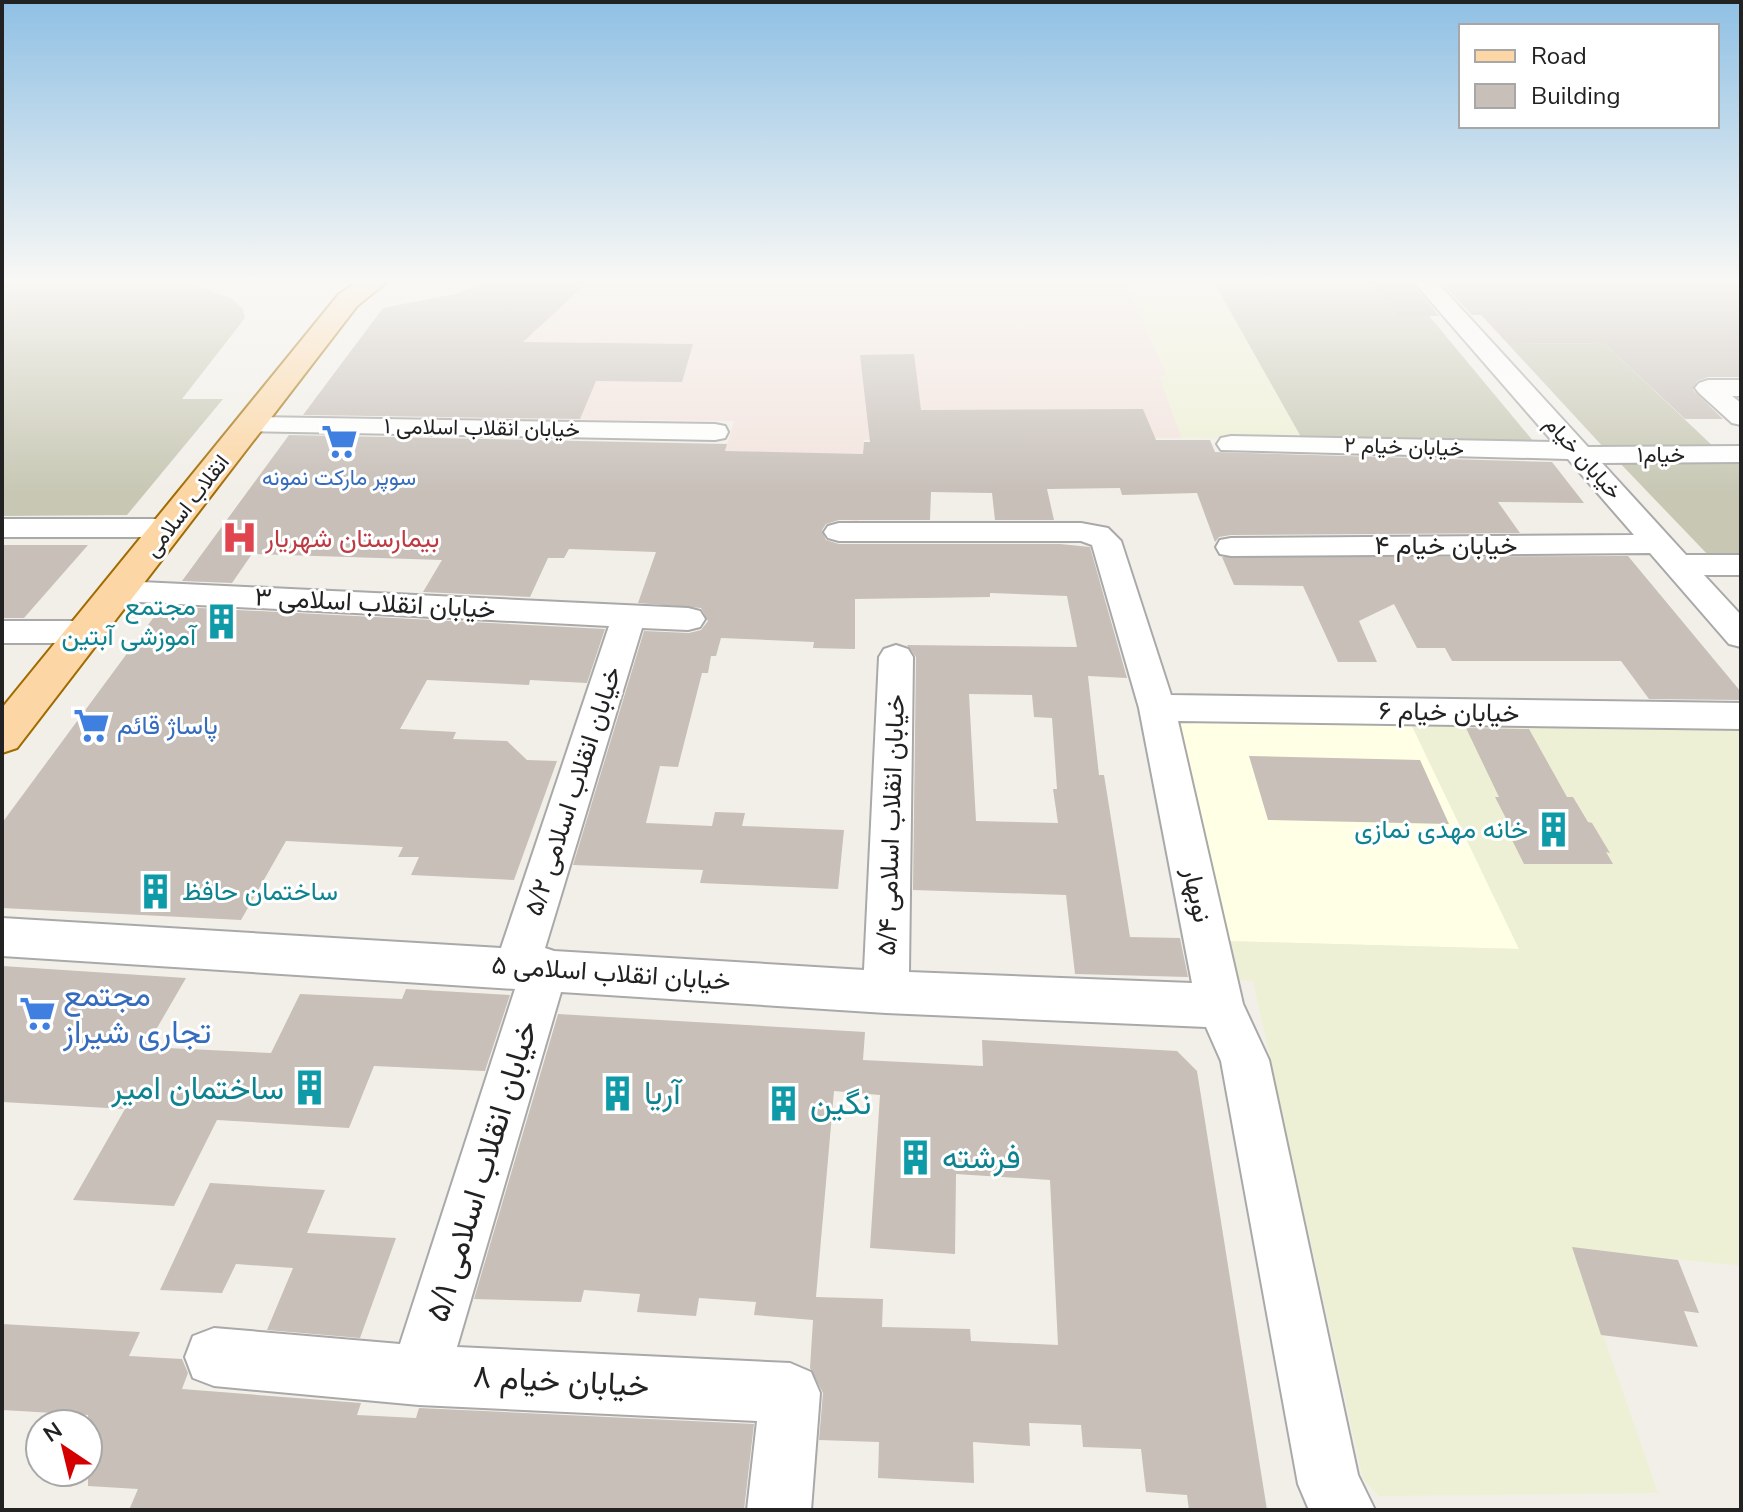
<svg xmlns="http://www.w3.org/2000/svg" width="1743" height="1512" viewBox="0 0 1743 1512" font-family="'Nunito Sans',Vazirmatn,sans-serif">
<rect width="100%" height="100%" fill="#f2efe9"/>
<path fill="#ffffe5" d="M 1185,720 L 1411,724 L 1519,949 L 1223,941 L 1177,725 Z"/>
<path fill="#f3e3dd" d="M 589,281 L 1125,281 L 1167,376 L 1159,376 L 1182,438 L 864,440 L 858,522 L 825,515 L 834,454 L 725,451 L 734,421 L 433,418 Z"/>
<g fill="#c7c7b4">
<path d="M 2,281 L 183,281 L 231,298 L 243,309 L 245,318 L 182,399 L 223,399 L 127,515 L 2,516 Z"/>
<path d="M 1213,281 L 1400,281 L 1534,442 L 1302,439 Z"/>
<path d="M 1604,343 L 1716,449 L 1606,450 L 1508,344 Z"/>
<path d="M 1616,459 L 1741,459 L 1741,558 L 1711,558 Z"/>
</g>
<g fill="#eef0d5">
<path d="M 1125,281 L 1213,281 L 1302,439 L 1182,438 L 1159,376 L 1167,375 Z"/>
<path d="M 1411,724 L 1741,731 L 1741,1266 L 1573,1248 L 1658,1493 L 1379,1496 L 1363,1479 L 1253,981 L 1231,979 L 1223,941 L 1519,949 Z"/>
</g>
<g fill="#c7bfb8" fill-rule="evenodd">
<path d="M 490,281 L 589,281 L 523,342 L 693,344 L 682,382 L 596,381 L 580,419 L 303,415 L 383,308 L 455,294 Z"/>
<path d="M 1370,281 L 1410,281 L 1439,316 L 1397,316 Z"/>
<path d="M 1440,281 L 1741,281 L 1741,377 L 1708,377 L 1697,381 L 1693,390 L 1723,419 L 1685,419 L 1604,343 L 1508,344 L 1481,315 L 1472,315 Z"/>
<path d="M 914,354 L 921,410 L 1143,409 L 1156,440 L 1210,440 L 1215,452 L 1552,462 L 1584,503 L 1498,502 L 1520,533 L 1231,535 L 1219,537 L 1215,542 L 1197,493 L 1122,495 L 1120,488 L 1047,489 L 1054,520 L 995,520 L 992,493 L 931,492 L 930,520 L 839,520 L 826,524 L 822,530 L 826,540 L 839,544 L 1060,544 L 1090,547 L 1127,678 L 1088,676 L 1099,775 L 1104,775 L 1130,937 L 1180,938 L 1188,977 L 1075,974 L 1066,895 L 913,890 L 916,657 L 907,645 L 1077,647 L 1067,596 L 990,593 L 990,597 L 855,599 L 855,649 L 813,648 L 814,642 L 721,638 L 716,656 L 711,656 L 708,673 L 702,673 L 678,767 L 660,766 L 646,823 L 712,826 L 715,812 L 745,813 L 742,826 L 844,830 L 838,889 L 700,883 L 703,870 L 573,865 L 644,631 L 689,633 L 701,630 L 708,621 L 701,608 L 638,603 L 656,552 L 569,549 L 564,558 L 548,558 L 530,597 L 423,592 L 442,560 L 252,554 L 232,583 L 182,581 L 289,435 L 727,444 L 725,451 L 863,454 L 864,442 L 870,442 L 860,355 ZM 969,694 L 1032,695 L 1034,717 L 1052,718 L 1057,789 L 1053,789 L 1058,823 L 976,821 Z"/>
<path d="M 2,545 L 88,545 L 24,618 L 2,618 Z"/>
<path d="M 1628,556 L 1741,692 L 1741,700 L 1649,699 L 1621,661 L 1452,661 L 1445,648 L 1417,648 L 1394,604 L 1359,621 L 1377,662 L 1338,662 L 1303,586 L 1234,585 L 1222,557 Z"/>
<path d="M 162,606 L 605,629 L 587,683 L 530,680 L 529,685 L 427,680 L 400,729 L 456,732 L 453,739 L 507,741 L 527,760 L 557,761 L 514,880 L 411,875 L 419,857 L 398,857 L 403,847 L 286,841 L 241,920 L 2,908 L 2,823 Z"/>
<path d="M 1466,728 L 1529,729 L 1567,797 L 1573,797 L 1588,822 L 1592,823 L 1610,853 L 1606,852 L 1613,864 L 1524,864 L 1510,836 L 1515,836 L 1495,797 L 1499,797 Z"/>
<path d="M 1249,756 L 1420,760 L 1449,824 L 1268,820 Z"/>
<path d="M 2,966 L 186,978 L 146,1047 L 271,1053 L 300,994 L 402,999 L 406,989 L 510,995 L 485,1071 L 374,1066 L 349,1128 L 217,1120 L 174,1206 L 73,1200 L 125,1109 L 2,1102 Z"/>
<path d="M 558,1014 L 865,1032 L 863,1060 L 983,1066 L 982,1040 L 1177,1051 L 1197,1071 L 1267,1510 L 1189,1510 L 1187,1495 L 1146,1492 L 1141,1449 L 1083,1447 L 1081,1425 L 1029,1423 L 1030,1446 L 973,1442 L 974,1483 L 878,1478 L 879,1442 L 819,1440 L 823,1393 L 810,1368 L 813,1320 L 754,1315 L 756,1302 L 699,1298 L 696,1316 L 637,1312 L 640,1294 L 584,1290 L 581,1302 L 474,1299 ZM 834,1091 L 880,1095 L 870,1248 L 955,1254 L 956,1174 L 1050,1180 L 1058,1345 L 971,1341 L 970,1329 L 882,1327 L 883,1299 L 816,1297 Z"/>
<path d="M 210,1183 L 325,1190 L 307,1233 L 396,1238 L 360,1338 L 267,1330 L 293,1268 L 236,1264 L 222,1293 L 160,1290 Z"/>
<path d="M 1572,1247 L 1678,1260 L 1699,1313 L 1684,1311 L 1698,1347 L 1601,1335 Z"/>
<path d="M 2,1324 L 140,1332 L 129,1356 L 182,1359 L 188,1373 L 182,1389 L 361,1403 L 357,1415 L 416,1418 L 419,1408 L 754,1424 L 744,1510 L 129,1510 L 138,1489 L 88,1486 L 88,1415 L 2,1410 Z"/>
</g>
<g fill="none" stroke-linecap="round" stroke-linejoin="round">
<defs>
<g id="minor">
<path d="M 1413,281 L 1436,281 L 1588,447 L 1741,446 L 1741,462 L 1602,463 L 1686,555 L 1741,555 L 1741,575 L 1704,575 L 1741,615 L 1741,647 L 1729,644 L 1650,553 L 1231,556 L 1220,554 L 1216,547 L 1220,540 L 1231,538 L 1634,535 L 1568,459 L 1221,450 L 1217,444 L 1221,438 L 1231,436 L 1553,442 Z"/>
<path d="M 1708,380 L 1741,380 L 1741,396 L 1732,396 L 1741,403 L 1741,425 L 1732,423 L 1699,393 L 1695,388 L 1699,383 Z"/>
<path d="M 249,417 L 715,424 L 725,426 L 728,432 L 725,438 L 715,440 L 240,431 L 236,425 L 240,419 Z"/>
<path d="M 2,519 L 170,519 L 181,522 L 185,528 L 181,534 L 170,537 L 2,537 Z"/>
<path d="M 839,523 L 1081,523 L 1108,528 L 1121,541 L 1171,695 L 1741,703 L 1741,729 L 1178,721 L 1243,1004 L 1269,1060 L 1358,1475 L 1375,1510 L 1309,1510 L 1298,1484 L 1221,1061 L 1206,1027 L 886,1013 L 561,992 L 457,1347 L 790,1363 L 811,1372 L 820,1393 L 811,1510 L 747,1510 L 757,1421 L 419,1405 L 214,1386 L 193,1378 L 185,1357 L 193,1336 L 214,1328 L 400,1344 L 515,989 L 2,956 L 2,918 L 501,948 L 609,626 L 120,601 L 109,598 L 104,591 L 109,584 L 120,581 L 688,608 L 700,611 L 705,619 L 700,627 L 688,630 L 642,628 L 545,948 L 554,951 L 864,970 L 879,657 L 884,649 L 896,645 L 908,649 L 913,657 L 909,972 L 1192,983 L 1139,708 L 1092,545 L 1081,541 L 839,541 L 828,538 L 824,532 L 828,526 Z"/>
<path d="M 2,621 L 88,621 L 100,624 L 105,632 L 100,640 L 88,643 L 2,643 Z"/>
</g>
<path id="major" d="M 359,281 L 388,281 L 357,306 L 17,748 L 2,753 L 2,708 L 339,294 Z"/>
</defs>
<use href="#minor" stroke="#a9a9a9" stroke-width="4"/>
<use href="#major" stroke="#a06b00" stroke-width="4"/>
<use href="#minor" fill="#fff" fill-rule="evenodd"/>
<use href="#major" fill="#fcd6a4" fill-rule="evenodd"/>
</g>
<linearGradient id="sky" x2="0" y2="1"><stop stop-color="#8fc0e4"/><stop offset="0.57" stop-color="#f9f8f5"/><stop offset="1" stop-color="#f9f8f5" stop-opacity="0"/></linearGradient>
<rect width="1743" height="493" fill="url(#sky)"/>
<defs>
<symbol id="supermarket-bare" viewBox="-9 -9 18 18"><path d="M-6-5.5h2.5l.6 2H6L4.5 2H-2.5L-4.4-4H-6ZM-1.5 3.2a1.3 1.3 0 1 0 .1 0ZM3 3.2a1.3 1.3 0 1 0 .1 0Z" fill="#3f7fe0" stroke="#fff" stroke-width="2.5" paint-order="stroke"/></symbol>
<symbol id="hospital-bare" viewBox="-9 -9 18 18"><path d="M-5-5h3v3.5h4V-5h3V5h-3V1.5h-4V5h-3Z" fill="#e0444e" stroke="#fff" stroke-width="2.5" paint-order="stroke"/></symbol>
<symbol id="building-bare" viewBox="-9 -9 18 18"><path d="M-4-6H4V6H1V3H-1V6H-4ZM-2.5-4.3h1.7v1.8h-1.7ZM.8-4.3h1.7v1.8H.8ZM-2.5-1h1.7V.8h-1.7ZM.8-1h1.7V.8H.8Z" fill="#0f9aa8" stroke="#fff" stroke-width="2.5" paint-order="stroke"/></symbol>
</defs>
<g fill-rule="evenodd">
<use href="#supermarket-bare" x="314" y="416" width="51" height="51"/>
<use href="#hospital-bare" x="214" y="512" width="51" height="51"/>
<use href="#building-bare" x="196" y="596" width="51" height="51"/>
<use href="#supermarket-bare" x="66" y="700" width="51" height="51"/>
<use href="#building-bare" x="1528" y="804" width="51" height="51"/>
<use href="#building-bare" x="130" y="866" width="51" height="51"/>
<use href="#supermarket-bare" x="12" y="988" width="51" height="51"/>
<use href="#building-bare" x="284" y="1062" width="51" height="51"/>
<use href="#building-bare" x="592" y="1068" width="51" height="51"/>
<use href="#building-bare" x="758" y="1078" width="51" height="51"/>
<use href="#building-bare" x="890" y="1132" width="51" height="51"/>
</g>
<g text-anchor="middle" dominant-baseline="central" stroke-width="6" stroke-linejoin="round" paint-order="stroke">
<g font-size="22" fill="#222" stroke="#fff">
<text transform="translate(482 428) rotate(1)">خیابان انقلاب اسلامی ۱</text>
<text transform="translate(1404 447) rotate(2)">خیابان خیام ۲</text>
<text x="1661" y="455">۱خیام</text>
<text transform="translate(1583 458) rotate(48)">خیابان خیام</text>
<text transform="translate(187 506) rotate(-52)">انقلاب اسلامی</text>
</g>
<g font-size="22" fill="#366cbe" stroke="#fff">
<text x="339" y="478">سوپر مارکت نمونه</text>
</g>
<g font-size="26" fill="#be3a42" stroke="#fff" text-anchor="start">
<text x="265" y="538">بیمارستان شهریار</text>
</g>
<g font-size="26" fill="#222" stroke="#fff">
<text x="1446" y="545">خیابان خیام ۴</text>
<text transform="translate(375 603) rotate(3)">خیابان انقلاب اسلامی ۳</text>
<text transform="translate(1449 712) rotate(1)">خیابان خیام ۶</text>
<text transform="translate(573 791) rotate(-72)">خیابان انقلاب اسلامی ۵/۲</text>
<text transform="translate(891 825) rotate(-88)">خیابان انقلاب اسلامی ۵/۴</text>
<text transform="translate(1197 895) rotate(78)">نوبهار</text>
<text transform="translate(611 973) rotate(4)">خیابان انقلاب اسلامی ۵</text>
</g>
<g font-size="26" fill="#0d838f" stroke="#fff" text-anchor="end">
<text x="196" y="606">مجتمع<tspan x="196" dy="30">آموزشی آبتین</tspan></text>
<text x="1528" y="829">خانه مهدی نمازی</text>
<text x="182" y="891" text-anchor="start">ساختمان حافظ</text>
</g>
<g font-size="26" fill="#366cbe" stroke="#fff" text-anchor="start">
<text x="117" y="725">پاساژ قائم</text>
</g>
<g font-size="32" fill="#366cbe" stroke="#fff" text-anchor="start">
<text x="63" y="995">مجتمع<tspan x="63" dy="37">تجاری شیراز</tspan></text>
</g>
<g font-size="32" fill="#0d838f" stroke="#fff" text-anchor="start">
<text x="284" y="1088" text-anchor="end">ساختمان امیر</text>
<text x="644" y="1093">آریا</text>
<text x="810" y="1103">نگین</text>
<text x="942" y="1157">فرشته</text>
</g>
<g font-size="32" fill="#222" stroke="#fff">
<text transform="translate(482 1171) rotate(-73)">خیابان انقلاب اسلامی ۵/۱</text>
<text transform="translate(561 1381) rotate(3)">خیابان خیام ۸</text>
</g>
</g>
<rect width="1743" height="1512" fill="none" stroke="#222222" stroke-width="8"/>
<rect x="1459" y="24" width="260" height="104" fill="#ffffff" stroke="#a7a7a7" stroke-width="2"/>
<rect x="1475" y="50" width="40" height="12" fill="#fcd6a4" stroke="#a7a7a7" stroke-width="2"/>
<text x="1531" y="64" font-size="24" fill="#222222">Road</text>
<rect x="1475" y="84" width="40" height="24" fill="#c7bfb8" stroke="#a7a7a7" stroke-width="2"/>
<text x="1531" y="104" font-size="24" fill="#222222">Building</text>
<g transform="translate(64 1448) rotate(325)"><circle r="38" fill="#ffffff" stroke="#a7a7a7" stroke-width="2"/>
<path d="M0-6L14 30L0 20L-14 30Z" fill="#d40000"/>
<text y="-12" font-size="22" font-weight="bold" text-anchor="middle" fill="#222222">N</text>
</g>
</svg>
